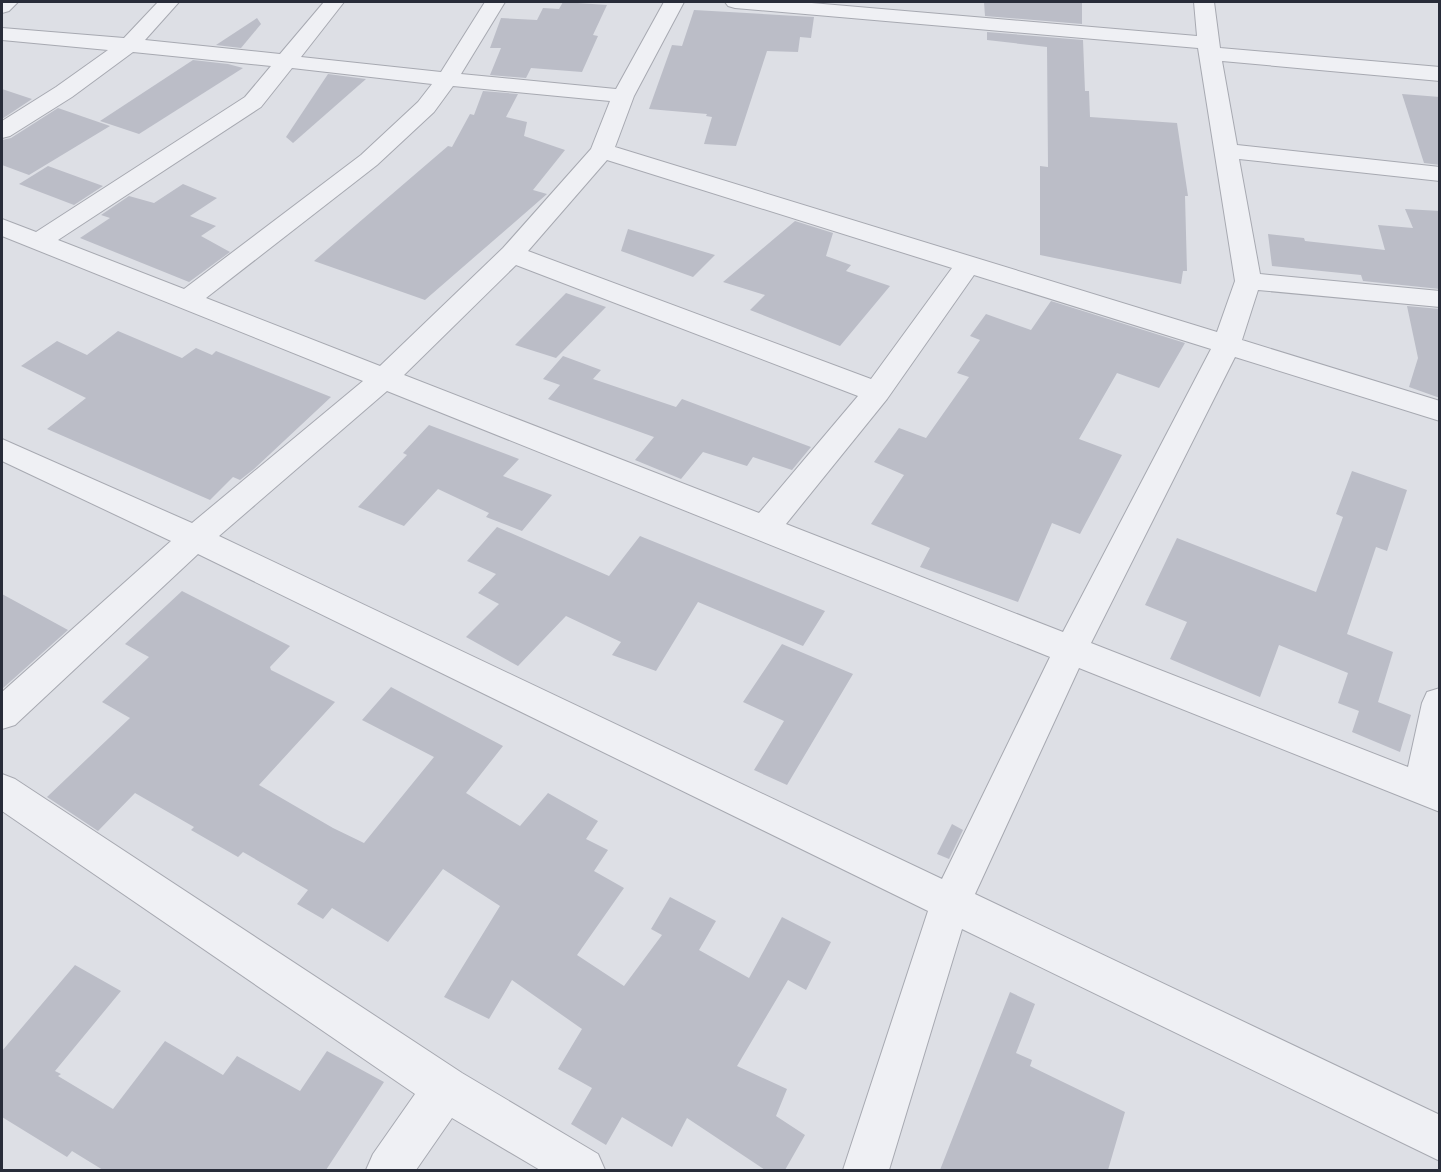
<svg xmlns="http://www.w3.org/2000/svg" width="1441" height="1172" viewBox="0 0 1441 1172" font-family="Karla,sans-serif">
<rect width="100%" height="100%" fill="#dddfe5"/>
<g fill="#bbbdc7">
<path d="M 563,2 L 607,5 L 593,35 L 598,36 L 582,72 L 531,68 L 526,78 L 490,75 L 501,48 L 490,48 L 501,18 L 537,20 L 543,8 L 559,9 Z"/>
<path d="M 984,2 L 1082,2 L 1082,24 L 985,16 Z"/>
<path d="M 694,10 L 814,17 L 811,38 L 800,37 L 798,52 L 767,51 L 736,146 L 704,144 L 712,117 L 706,116 L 707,114 L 649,109 L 672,45 L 682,46 Z"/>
<path d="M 257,18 L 261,24 L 241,48 L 216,45 Z"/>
<path d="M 987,32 L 1083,40 L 1085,91 L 1089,91 L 1090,117 L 1177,123 L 1188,196 L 1185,196 L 1187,271 L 1183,271 L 1181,284 L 1040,255 L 1040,166 L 1048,167 L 1047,47 L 987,40 Z"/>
<path d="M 193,60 L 228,64 L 243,68 L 139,134 L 100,121 Z"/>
<path d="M 328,74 L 366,79 L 293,143 L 286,137 Z"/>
<path d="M 2,89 L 32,99 L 2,119 Z"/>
<path d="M 483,91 L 518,94 L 506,117 L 527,122 L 524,136 L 565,150 L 533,190 L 547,194 L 425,300 L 314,261 L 448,146 L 452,147 L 470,114 L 474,115 Z"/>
<path d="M 1402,94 L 1440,97 L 1440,165 L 1424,163 Z"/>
<path d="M 58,108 L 110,126 L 29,175 L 2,165 L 2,140 L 11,138 Z"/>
<path d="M 48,166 L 103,186 L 74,205 L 19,184 Z"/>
<path d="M 183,184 L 217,198 L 190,216 L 216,226 L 201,236 L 230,252 L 189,282 L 80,238 L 110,218 L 101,215 L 129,196 L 154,203 Z"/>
<path d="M 1405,209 L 1440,211 L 1440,289 L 1363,281 L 1361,275 L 1272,266 L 1268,234 L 1304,238 L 1305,241 L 1385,250 L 1378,225 L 1413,228 Z"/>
<path d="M 795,221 L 833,233 L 826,256 L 851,265 L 846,271 L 890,286 L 840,346 L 750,310 L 765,295 L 723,282 Z"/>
<path d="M 628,229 L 715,255 L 693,277 L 621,251 Z"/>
<path d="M 566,293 L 606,307 L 556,358 L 515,345 Z"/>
<path d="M 1051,301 L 1185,343 L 1159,388 L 1117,373 L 1079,439 L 1122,455 L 1080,534 L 1052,523 L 1018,602 L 920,567 L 930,548 L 871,524 L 904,475 L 874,462 L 899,428 L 926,438 L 969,377 L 957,373 L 980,340 L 970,336 L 986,314 L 1031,330 Z"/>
<path d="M 1407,306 L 1440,309 L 1440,398 L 1409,387 L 1418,358 Z"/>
<path d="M 118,331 L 182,358 L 196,348 L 212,355 L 216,351 L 331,397 L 254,469 L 240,480 L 233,477 L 210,500 L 47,429 L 86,398 L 21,366 L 57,341 L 87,355 Z"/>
<path d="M 563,356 L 601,370 L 593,379 L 676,407 L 682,399 L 811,447 L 792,470 L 753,457 L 747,466 L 703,452 L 681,479 L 635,460 L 654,437 L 548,399 L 560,385 L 543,379 Z"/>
<path d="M 429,425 L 519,459 L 503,476 L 552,495 L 522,531 L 486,517 L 489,513 L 438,489 L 404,526 L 358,507 L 407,455 L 403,453 Z"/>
<path d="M 1352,471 L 1407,490 L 1387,551 L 1376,547 L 1347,634 L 1393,652 L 1378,702 L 1411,715 L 1400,752 L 1352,732 L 1359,711 L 1338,703 L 1348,673 L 1279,645 L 1260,697 L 1170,659 L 1187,622 L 1145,605 L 1177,538 L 1316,592 L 1343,517 L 1336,514 Z"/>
<path d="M 497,527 L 609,576 L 640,536 L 825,611 L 803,646 L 698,602 L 656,671 L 612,655 L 621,642 L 566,616 L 518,666 L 466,637 L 499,604 L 478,593 L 496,574 L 467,561 Z"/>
<path d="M 182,591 L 290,646 L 270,667 L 271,670 L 335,702 L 259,785 L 333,828 L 364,843 L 434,757 L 362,720 L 391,687 L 503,746 L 466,793 L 520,826 L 548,793 L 598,821 L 586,839 L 608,850 L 594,871 L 624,888 L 577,955 L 624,986 L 662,935 L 651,929 L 670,897 L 716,921 L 699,950 L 749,978 L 782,917 L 831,942 L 806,990 L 788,980 L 737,1066 L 787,1089 L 776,1116 L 805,1135 L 785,1170 L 765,1170 L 687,1118 L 672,1147 L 622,1117 L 606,1145 L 571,1124 L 592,1088 L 558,1069 L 582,1029 L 512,980 L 489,1019 L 444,997 L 500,906 L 443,869 L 388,942 L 332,908 L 323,919 L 297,904 L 308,890 L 243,852 L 238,857 L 191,830 L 194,827 L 135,793 L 98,831 L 47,797 L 130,718 L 102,702 L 149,657 L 125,644 Z"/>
<path d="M 2,594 L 68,630 L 2,689 Z"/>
<path d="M 782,644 L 853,674 L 787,785 L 754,770 L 784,721 L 743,702 Z"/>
<path d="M 952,824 L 963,830 L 949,859 L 937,854 Z"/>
<path d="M 75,965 L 121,991 L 55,1071 L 61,1074 L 58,1076 L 113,1109 L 165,1041 L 223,1075 L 237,1056 L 300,1091 L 327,1051 L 384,1082 L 326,1170 L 103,1170 L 72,1151 L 67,1157 L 2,1117 L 2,1051 Z"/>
<path d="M 1010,992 L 1035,1004 L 1016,1053 L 1032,1060 L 1030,1066 L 1125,1112 L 1108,1170 L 940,1170 Z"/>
</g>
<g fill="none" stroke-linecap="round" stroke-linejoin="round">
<defs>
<g id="minor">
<path d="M 2,2 L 18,2 L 9,11 L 2,13 Z"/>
<path d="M 158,2 L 179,2 L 145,40 L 280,54 L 324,2 L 344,2 L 301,57 L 441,72 L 485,2 L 505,2 L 461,74 L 616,89 L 664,2 L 684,2 L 634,96 L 615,147 L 1217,332 L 1235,281 L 1198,48 L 735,8 L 728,6 L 725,2 L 800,2 L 1197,36 L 1194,2 L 1214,2 L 1220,48 L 1440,67 L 1440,81 L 1222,61 L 1237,145 L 1440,167 L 1440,181 L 1239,159 L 1260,274 L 1440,291 L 1440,307 L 1258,290 L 1242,340 L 1440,401 L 1440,421 L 1235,357 L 1091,643 L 1408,767 L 1422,703 L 1427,692 L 1440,688 L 1440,812 L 1079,668 L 975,894 L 1440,1115 L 1440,1161 L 962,929 L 889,1170 L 843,1170 L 928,911 L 198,554 L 15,725 L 2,729 L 2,692 L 171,541 L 2,461 L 2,439 L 192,523 L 363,381 L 2,236 L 2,219 L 36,232 L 245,97 L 271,66 L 133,52 L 72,97 L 10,136 L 2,138 L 2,121 L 56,87 L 108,50 L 2,40 L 2,28 L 124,38 ZM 292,68 L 432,84 L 418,102 L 361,155 L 184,289 L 58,240 L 261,107 ZM 453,86 L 610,101 L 591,149 L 503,248 L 380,366 L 206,298 L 377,165 L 434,112 ZM 607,160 L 952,268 L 871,379 L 528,251 ZM 516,265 L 858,396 L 759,513 L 404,375 ZM 974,275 L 1211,349 L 1063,632 L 786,524 L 887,399 ZM 387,391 L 1050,657 L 942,879 L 219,536 Z"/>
<path d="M 2,774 L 15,779 L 462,1073 L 598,1154 L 605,1170 L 540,1170 L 452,1118 L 416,1170 L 366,1170 L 373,1154 L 415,1094 L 2,811 Z"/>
</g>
</defs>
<use href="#minor" stroke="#a7a9b1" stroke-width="2"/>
<use href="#minor" fill="#eff0f4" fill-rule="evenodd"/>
</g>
<rect width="1441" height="1172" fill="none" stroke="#282c39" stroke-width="6"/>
</svg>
